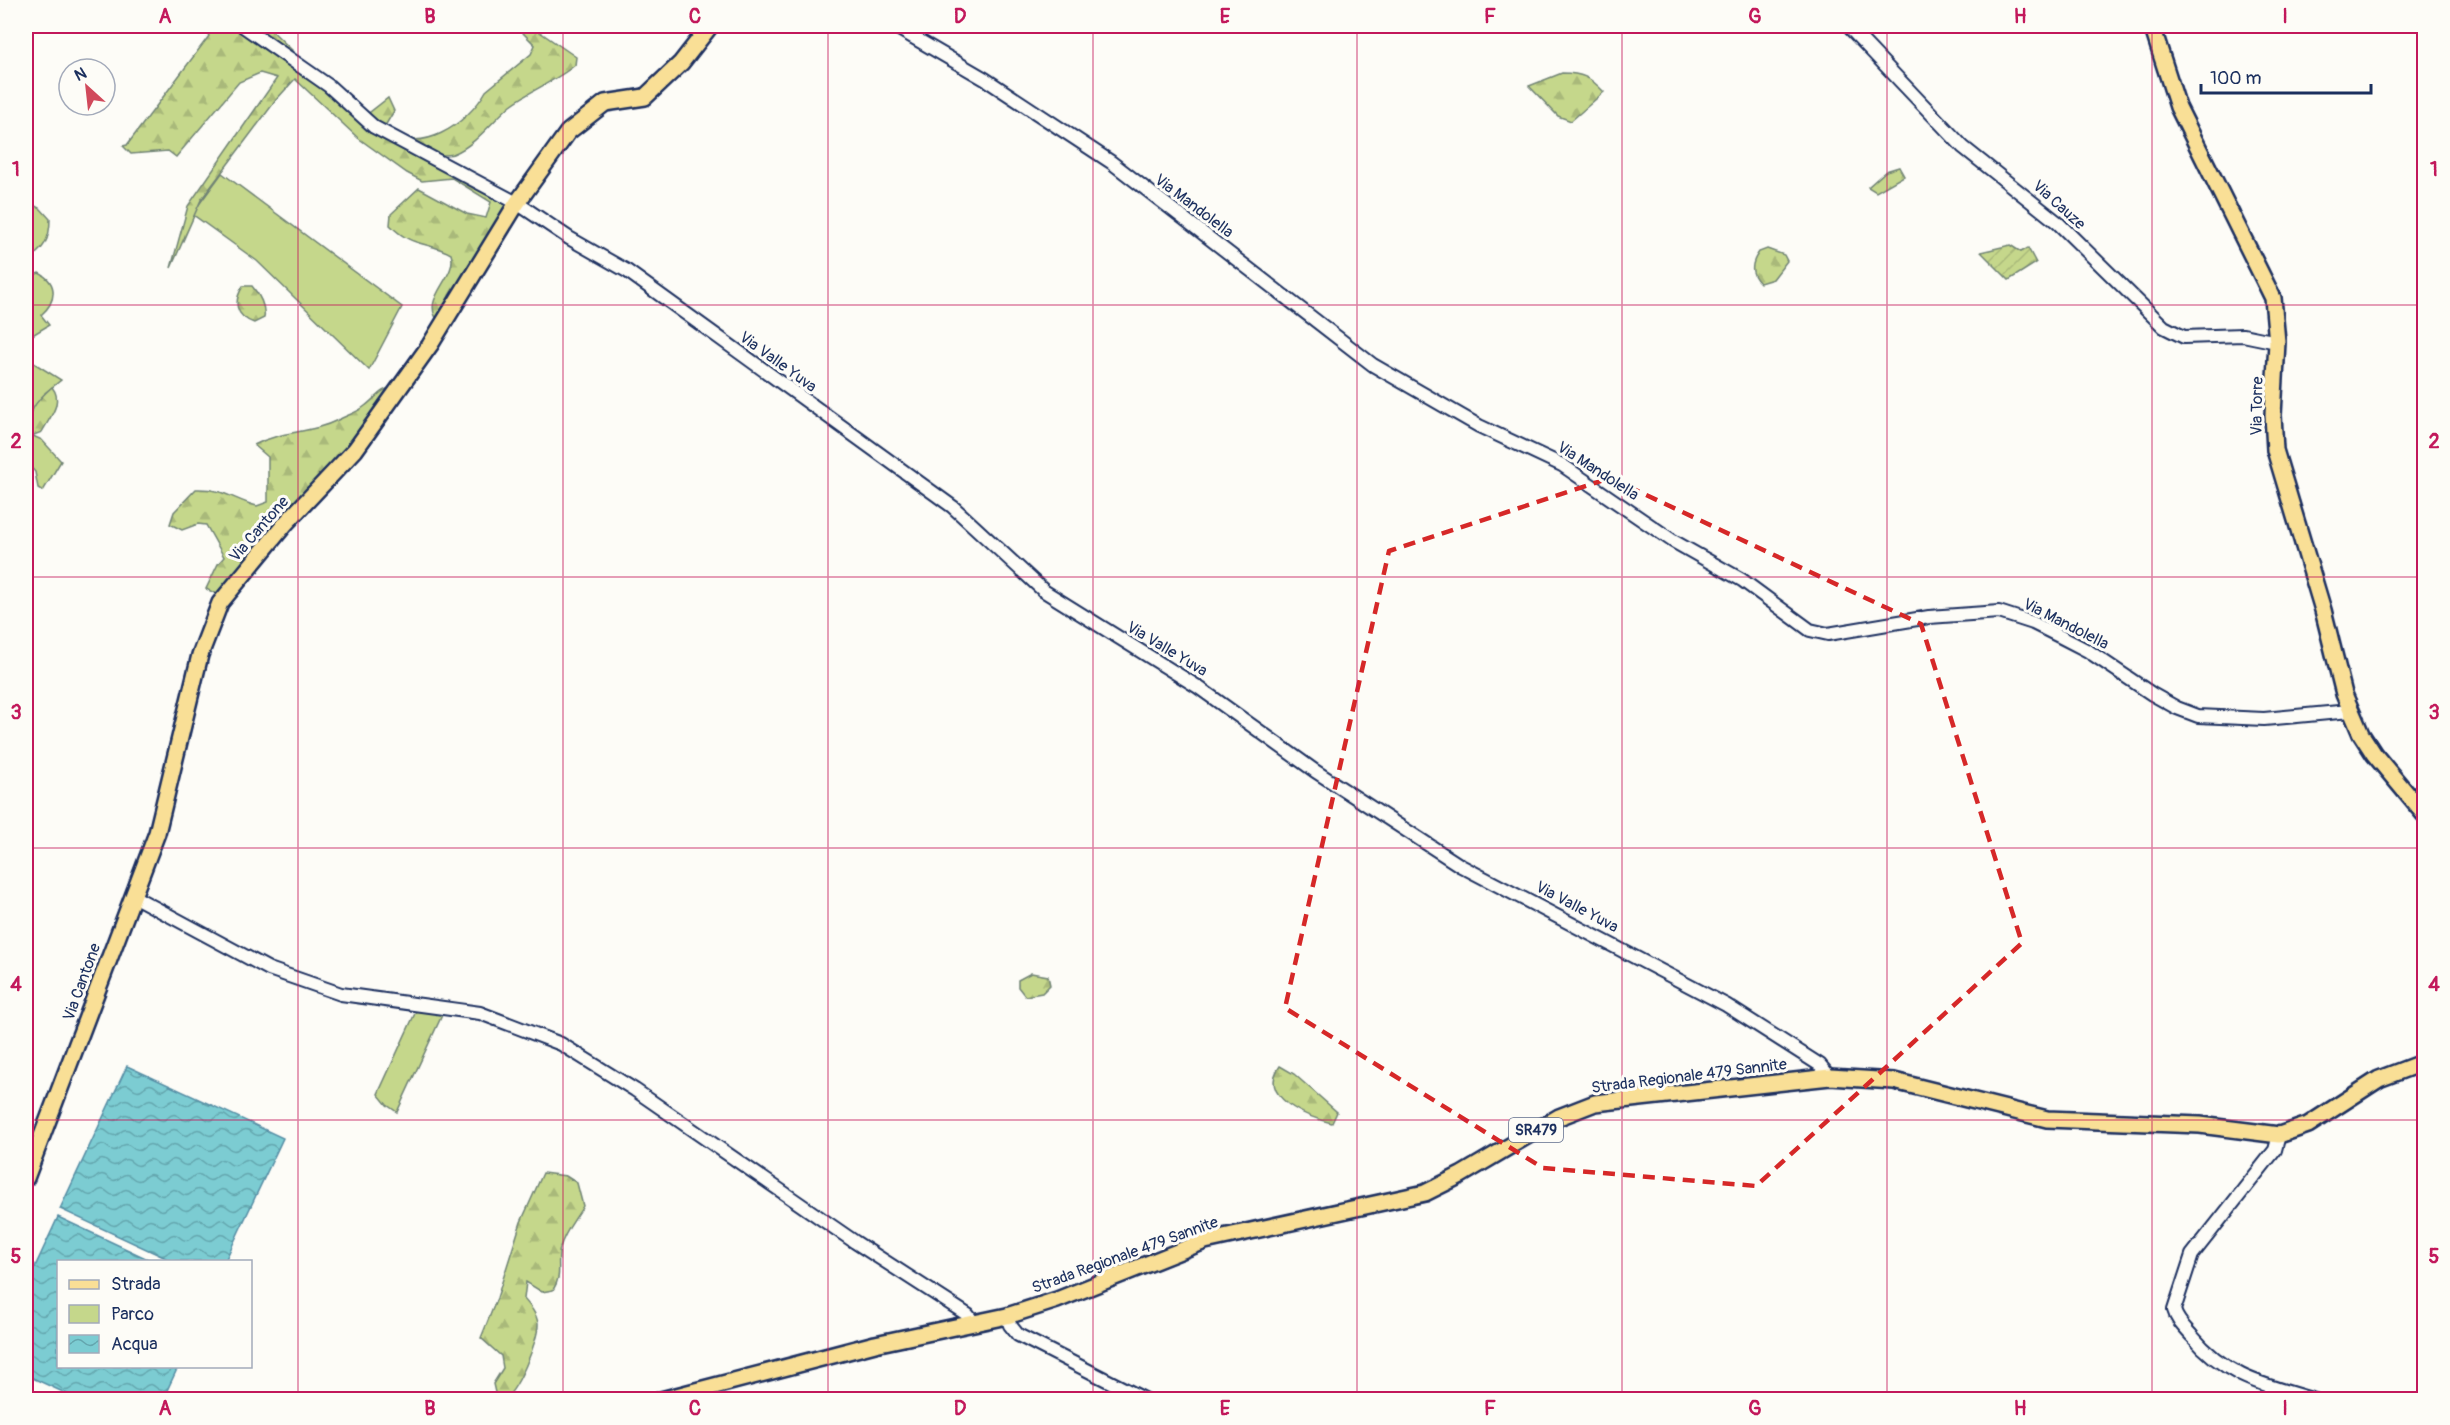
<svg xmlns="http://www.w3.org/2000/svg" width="2450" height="1425" viewBox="0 0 2450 1425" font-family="Pangolin,sans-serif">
<defs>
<pattern id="forest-firs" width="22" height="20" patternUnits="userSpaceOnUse" patternTransform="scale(1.5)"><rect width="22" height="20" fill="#c5d78b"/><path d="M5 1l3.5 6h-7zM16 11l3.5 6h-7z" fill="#a9b97a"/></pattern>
<pattern id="garden-furrows" width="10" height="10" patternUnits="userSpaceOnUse" patternTransform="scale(1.5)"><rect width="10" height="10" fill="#c5d78b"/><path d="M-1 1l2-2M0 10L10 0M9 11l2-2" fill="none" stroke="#a9b97a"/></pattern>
<pattern id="water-waves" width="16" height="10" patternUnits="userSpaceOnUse" patternTransform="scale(1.5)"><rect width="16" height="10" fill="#7bccd2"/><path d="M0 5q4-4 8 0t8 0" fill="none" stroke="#64a6ae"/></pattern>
</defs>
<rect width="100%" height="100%" fill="#fdfcf7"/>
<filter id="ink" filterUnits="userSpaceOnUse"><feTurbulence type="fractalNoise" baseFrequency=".0167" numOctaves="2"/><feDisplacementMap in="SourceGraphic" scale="12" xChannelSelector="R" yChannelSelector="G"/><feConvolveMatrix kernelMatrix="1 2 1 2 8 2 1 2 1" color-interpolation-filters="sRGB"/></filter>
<g filter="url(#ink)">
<g fill="#c5d78b" stroke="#708374" stroke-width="1.5">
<path d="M 222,173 L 402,307 L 369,370 L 257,261 L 192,214 Z"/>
<path d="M 26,201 L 41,209 L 50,219 C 50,239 44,251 26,260 Z"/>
<path d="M 39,273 C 59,283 56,302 41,315 L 49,325 L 26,339 L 26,278 Z"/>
<path d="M 26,358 L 61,380 L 45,393 L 31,435 L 42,440 L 61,461 L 43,491 L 38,488 L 35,472 L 26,462 Z"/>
<path d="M 417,1009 L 443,1013 L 397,1112 L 387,1105 L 378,1094 Z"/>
</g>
<g fill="url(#forest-firs)" stroke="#708374" stroke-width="1.5">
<path d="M 203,26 L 267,26 L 292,50 L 284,60 L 326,88 L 361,119 L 388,98 L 394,111 L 385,126 C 417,161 469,122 486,91 L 531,54 L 535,45 L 516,26 L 531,26 L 576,57 L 575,65 C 556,81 531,90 511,105 C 493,120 476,145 453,154 C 450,155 444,155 440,155 L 434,163 L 510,204 L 441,324 C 416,300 459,278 451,254 C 427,241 412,248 390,225 L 391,214 L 419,188 L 467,214 L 486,218 L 491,202 L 452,178 L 422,181 L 407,173 L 358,138 L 295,79 L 276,100 L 201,200 L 171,268 L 188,206 L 277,78 L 260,73 L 239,82 L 176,157 L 168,151 L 131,154 L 123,146 L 127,145 L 209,36 Z"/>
<path d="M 1562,73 C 1582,73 1590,77 1604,92 L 1571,121 L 1558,116 L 1529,86 Z"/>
<path d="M 1899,167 L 1904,176 L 1876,192 L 1868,187 L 1886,171 Z"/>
<path d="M 1767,249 L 1784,255 L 1787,261 L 1773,279 L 1760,283 C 1750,274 1751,263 1759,252 Z"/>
<path d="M 243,286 L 252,286 C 259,294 266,307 264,318 L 254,323 C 235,316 233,302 243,286 Z"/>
<path d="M 396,386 L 349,449 L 223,597 L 206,589 L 218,564 L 224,557 L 206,525 L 198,524 L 182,530 L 170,524 L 174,512 L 196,489 C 223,488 234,500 257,506 L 268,502 L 268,457 L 254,445 C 285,429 308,435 340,419 C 348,415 358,412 365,406 C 376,398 381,388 396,386 Z"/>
<path d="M 52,387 C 64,402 50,417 42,432 L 31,436 C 23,415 38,399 52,387 Z"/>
<path d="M 1031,973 L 1048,976 L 1050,985 L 1042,993 L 1025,996 L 1018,987 L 1018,980 Z"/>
<path d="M 1280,1066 L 1294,1074 L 1337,1112 L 1332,1123 C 1308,1118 1257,1097 1280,1066 Z"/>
<path d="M 543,1173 L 566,1176 L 577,1183 L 583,1206 C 575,1220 564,1232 560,1248 C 556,1264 563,1275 553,1290 L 542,1292 L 526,1282 L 524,1299 C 530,1306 537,1314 538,1324 C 539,1338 516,1397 502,1399 L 496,1397 L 493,1384 L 503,1368 L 501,1356 L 481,1338 L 497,1298 L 521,1222 Z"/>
</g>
<path fill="url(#garden-furrows)" stroke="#708374" stroke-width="1.5" d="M 2010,245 L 2021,252 L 2028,248 L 2036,263 L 2009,280 L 1981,252 Z"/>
<g fill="url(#water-waves)" stroke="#558da4" stroke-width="1.5">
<path d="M 127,1066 L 283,1138 L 225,1261 L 172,1261 L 60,1209 Z"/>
<path d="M 58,1217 L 152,1261 L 58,1262 L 58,1366 L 178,1367 L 163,1399 L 78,1399 L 26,1375 L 26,1286 Z"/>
</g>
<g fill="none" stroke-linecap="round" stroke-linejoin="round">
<defs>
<g id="minor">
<path d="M 243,26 L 329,86 L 374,127 L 517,203 L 569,238 L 627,271 L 953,507 L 1044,591 L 1198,687 L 1315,771 L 1461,866 L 1726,1005 L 1820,1065 L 1830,1077"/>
<path d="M 894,26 L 985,79 L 1111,162 L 1373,365 L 1479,426 L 1562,465 L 1673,541 L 1742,580 L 1810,630 L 1828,634 L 1929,617 L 1999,612 L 2033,623 L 2061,637 L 2088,651 L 2152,694 L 2177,708 L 2198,716 L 2264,719 L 2350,711"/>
<path d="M 1848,26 L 1963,147 L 2057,222 L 2164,327 L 2184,337 L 2243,335 L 2277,342"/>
<path d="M 133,896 L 269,969 L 341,994 L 480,1013 L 561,1044 L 635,1090 L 855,1242 L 968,1315 L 974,1323"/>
<path d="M 2279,1135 L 2275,1150 L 2192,1255 L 2174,1310 C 2177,1321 2185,1328 2192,1336 C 2227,1378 2265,1385 2315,1400"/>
<path d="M 1007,1316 L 1010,1325 L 1018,1335 L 1146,1400"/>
</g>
<g id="major">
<path d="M 2152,26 L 2178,107 L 2273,298 L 2277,342 L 2273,415 L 2275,450 L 2323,610 L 2344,694 L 2361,734 L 2374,754 L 2424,814"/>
<path d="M 26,1178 L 157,833 L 200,655 L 220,603 L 286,523 L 355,450 L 430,345 L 517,203 L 568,132 L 605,103 L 645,97 L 681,63 L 710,26"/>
<path d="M 661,1400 L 875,1344 L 1007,1316 L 1057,1300 L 1205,1241 L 1425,1193 L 1461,1175 L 1559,1117 L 1595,1103 L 1830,1077 L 1894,1081 L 2047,1119 L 2200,1125 L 2279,1135 L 2308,1125 L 2379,1079 L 2424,1062"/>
</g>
</defs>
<use href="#minor" stroke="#1b2f5e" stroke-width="16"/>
<use href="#major" stroke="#1b2f5e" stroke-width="20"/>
<use href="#minor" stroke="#fdfcf7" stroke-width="12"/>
<use href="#major" stroke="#f9df96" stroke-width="15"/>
</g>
</g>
<path fill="none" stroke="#d62828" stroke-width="4.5" stroke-dasharray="12 8" stroke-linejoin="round" d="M 1610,478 L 1921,624 L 2022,943 L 1756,1186 L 1543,1168 L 1285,1008 L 1389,551 Z"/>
<path fill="none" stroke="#c2185b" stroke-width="1.5" stroke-opacity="0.55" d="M 298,26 L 298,1400M 563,26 L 563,1400M 828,26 L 828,1400M 1093,26 L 1093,1400M 1357,26 L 1357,1400M 1622,26 L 1622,1400M 1887,26 L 1887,1400M 2152,26 L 2152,1400M 26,305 L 2424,305M 26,577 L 2424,577M 26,848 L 2424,848M 26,1120 L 2424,1120"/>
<g text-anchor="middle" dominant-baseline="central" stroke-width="6" stroke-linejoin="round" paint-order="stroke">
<rect fill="#fdfcf7" stroke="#5f6c8c" stroke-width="1.5" x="1509" y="1118" width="54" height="24" rx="4.5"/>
<g font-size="15" font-weight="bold" fill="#1b2f5e">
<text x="1536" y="1130">SR479</text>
</g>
<g font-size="16" fill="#1b2f5e" stroke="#fdfcf7">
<text transform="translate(2059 205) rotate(42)">Via Cauze</text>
<text transform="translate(1194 206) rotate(37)">Via Mandolella</text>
<text transform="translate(778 362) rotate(36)">Via Valle Yuva</text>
<text transform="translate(2257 406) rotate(-89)">Via Torre</text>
<text transform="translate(1598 471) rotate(33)">Via Mandolella</text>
<text transform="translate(259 529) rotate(-49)">Via Cantone</text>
<text transform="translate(2066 624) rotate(27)">Via Mandolella</text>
<text transform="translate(1167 649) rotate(31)">Via Valle Yuva</text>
<text transform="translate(1577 907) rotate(28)">Via Valle Yuva</text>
<text transform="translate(82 982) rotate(-70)">Via Cantone</text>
<text transform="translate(1689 1076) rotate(-7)">Strada Regionale 479 Sannite</text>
<text transform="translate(1125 1255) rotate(-20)">Strada Regionale 479 Sannite</text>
</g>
</g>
<rect width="2450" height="1425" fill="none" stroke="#fdfcf7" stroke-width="66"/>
<rect x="57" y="1260" width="195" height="108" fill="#fdfcf7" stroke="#a3aaba" stroke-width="1.5"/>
<rect x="69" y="1280" width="30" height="9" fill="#f9df96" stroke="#a3aaba" stroke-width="1.5"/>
<text x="111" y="1290" font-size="18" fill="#1b2f5e">Strada</text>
<rect x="69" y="1305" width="30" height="18" fill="#c5d78b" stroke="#a3aaba" stroke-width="1.5"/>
<text x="111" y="1320" font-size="18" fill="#1b2f5e">Parco</text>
<rect x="69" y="1335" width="30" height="18" fill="url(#water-waves)" stroke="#a3aaba" stroke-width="1.5"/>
<text x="111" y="1350" font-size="18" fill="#1b2f5e">Acqua</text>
<g transform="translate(87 87) rotate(333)"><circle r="28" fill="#fdfcf7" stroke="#a3aaba" stroke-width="1.5"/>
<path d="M0-4.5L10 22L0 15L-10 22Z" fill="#d1495b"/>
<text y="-9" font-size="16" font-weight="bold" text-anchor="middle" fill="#1b2f5e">N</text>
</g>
<path d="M2201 84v9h170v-9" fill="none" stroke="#1b2f5e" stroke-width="3"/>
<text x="2210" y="84" font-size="18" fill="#1b2f5e" stroke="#fdfcf7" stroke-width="4.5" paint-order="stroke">100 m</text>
<rect x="33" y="33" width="2384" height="1359" fill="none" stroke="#c2185b" stroke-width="2"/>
<g font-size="20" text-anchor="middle" font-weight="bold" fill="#c2185b">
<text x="165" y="23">A</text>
<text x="430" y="23">B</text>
<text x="695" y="23">C</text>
<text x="960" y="23">D</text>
<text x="1225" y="23">E</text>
<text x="1490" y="23">F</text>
<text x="1755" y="23">G</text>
<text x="2020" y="23">H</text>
<text x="2285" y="23">I</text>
<text x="16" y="176">1</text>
<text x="2434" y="176">1</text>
<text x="16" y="448">2</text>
<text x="2434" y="448">2</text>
<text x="16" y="719">3</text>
<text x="2434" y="719">3</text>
<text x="16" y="991">4</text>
<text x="2434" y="991">4</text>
<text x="16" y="1263">5</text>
<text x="2434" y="1263">5</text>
<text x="165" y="1415">A</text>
<text x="430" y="1415">B</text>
<text x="695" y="1415">C</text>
<text x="960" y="1415">D</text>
<text x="1225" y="1415">E</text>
<text x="1490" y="1415">F</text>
<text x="1755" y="1415">G</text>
<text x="2020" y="1415">H</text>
<text x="2285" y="1415">I</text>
</g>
</svg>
